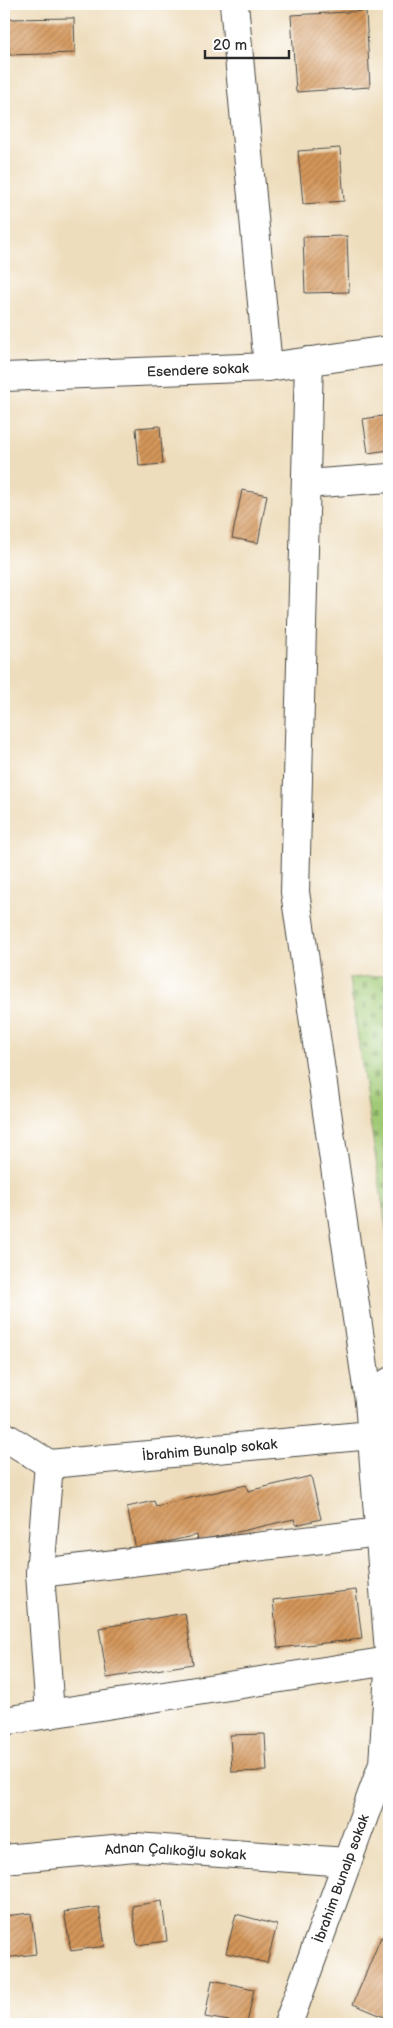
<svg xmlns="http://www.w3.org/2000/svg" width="393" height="2028" viewBox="0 0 393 2028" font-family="'Balsamiq Sans',sans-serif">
<defs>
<pattern id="cemetery-stones" width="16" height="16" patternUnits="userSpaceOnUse" patternTransform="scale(1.25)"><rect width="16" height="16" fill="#a1ca76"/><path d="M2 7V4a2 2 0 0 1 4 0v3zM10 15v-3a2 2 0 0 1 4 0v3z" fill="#83a461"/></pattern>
<pattern id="building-hatch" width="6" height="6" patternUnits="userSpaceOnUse" patternTransform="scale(1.25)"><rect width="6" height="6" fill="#d4965a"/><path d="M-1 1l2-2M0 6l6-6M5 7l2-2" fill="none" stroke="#ac7b4b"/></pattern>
</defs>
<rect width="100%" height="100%" fill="#fff"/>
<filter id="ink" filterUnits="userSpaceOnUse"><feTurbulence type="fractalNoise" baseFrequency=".02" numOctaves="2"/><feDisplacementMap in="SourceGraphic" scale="10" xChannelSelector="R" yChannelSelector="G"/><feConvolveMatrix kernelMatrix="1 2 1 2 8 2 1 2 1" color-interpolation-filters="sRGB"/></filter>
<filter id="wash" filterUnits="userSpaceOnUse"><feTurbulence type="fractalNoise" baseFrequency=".0096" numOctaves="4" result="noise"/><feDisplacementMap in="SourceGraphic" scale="20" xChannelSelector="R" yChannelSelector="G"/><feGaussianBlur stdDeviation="1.12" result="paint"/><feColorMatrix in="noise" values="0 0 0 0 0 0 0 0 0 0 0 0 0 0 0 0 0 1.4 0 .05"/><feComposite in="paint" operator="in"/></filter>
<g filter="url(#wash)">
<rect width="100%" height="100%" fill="#eeddbc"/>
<path fill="url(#cemetery-stones)" stroke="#667a50" d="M 389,975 L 389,1248 L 349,978 Z"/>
<g id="blocks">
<g fill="url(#building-hatch)">
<path d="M 366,11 L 370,87 L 296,92 L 291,15 Z"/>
<path d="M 74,18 L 75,53 L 9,55 L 8,19 Z"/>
<path d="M 340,148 L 344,201 L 303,204 L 298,151 Z"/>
<path d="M 347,236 L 349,292 L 305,293 L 303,237 Z"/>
<path d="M 389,415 L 389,450 L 368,453 L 363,419 Z"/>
<path d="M 160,426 L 163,464 L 139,466 L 136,428 Z"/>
<path d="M 242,490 L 267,495 L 258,543 L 232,538 Z"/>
<path d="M 311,1476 L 321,1519 L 296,1525 L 294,1519 L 198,1541 L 197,1535 L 136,1549 L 127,1507 L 154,1501 L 156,1506 L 246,1485 L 248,1491 Z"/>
<path d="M 356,1590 L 362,1639 L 278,1648 L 273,1600 Z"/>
<path d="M 185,1613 L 193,1664 L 107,1678 L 99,1628 Z"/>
<path d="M 265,1734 L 267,1771 L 232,1772 L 230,1735 Z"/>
<path d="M 162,1901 L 167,1941 L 137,1945 L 132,1906 Z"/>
<path d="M 99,1907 L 105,1946 L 71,1951 L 64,1912 Z"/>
<path d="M 31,1913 L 36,1954 L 4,1958 L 4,1916 Z"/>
<path d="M 236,1914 L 277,1925 L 267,1963 L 226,1953 Z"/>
<path d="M 381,1937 L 389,1941 L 389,2019 L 353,2004 Z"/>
<path d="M 212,1980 L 254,1989 L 247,2024 L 205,2017 Z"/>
</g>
</g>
</g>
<g filter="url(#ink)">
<use href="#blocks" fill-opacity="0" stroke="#484641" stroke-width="1"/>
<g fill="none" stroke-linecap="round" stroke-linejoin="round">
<defs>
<g id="street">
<path d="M 234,4 L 268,367"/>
<path d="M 309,361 L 295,892 L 369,1401"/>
<path id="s1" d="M 4,377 L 268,367 L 389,350"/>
<path d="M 306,484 L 389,478"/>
<path d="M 389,1382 L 369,1401 L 389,1652"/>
<path d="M 4,1436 L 49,1464"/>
<path d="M 40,1573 L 380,1532"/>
<path id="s2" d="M 50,1714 L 40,1573 L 49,1464 L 372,1435"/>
<path d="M 4,1721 L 389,1661"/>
<path id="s3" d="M 4,1859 L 135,1847 L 347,1862"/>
<path id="s4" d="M 288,2024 L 383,1764 L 389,1672"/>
</g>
</defs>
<use href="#street" stroke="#484641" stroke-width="30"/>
<use href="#street" stroke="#fff" stroke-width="28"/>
</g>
</g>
<g text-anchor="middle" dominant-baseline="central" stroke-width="4" stroke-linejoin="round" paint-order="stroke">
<g font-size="14" fill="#2b2b2b" stroke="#fff">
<text stroke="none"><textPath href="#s1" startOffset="194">Esendere sokak</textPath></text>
<text stroke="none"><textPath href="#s2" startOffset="412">İbrahim Bunalp sokak</textPath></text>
<text stroke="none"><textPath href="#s3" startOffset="172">Adnan Çalıkoğlu sokak</textPath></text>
<text stroke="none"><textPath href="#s4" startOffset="155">İbrahim Bunalp sokak</textPath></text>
</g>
</g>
<rect width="393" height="2028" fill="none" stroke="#fff" stroke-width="20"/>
<path d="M205 50v8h84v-8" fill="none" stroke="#2b2b2b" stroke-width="2.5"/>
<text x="213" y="50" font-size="15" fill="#2b2b2b" stroke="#ffffff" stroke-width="4" paint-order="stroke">20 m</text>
</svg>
